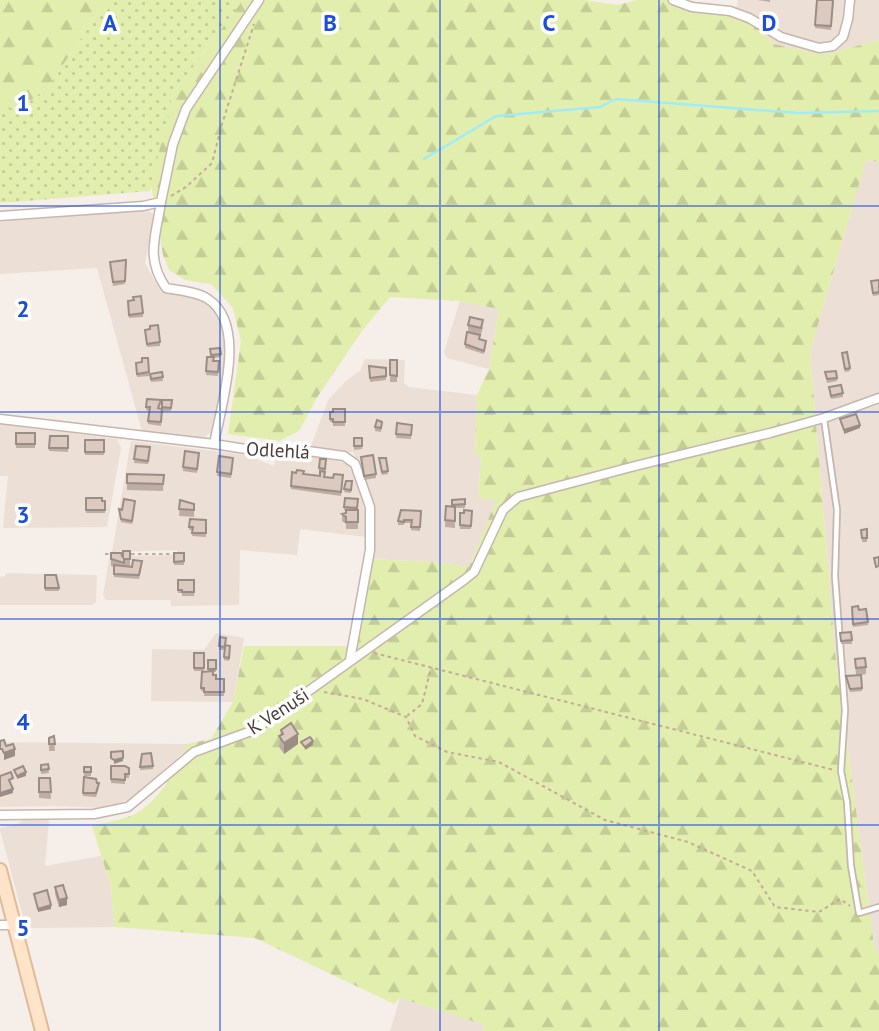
<svg xmlns="http://www.w3.org/2000/svg" width="879" height="1031" viewBox="0 0 879 1031" font-family="'PT Sans',sans-serif">
<defs>
<pattern id="grass-dots" width="8" height="8" patternUnits="userSpaceOnUse" patternTransform="scale(1.75)"><rect width="8" height="8" fill="#e2eead"/><path d="M2 2h.1M6 6h.1" fill="none" stroke="#c3cd95" stroke-width="1.8" stroke-linecap="round"/></pattern>
<pattern id="forest-firs" width="22" height="20" patternUnits="userSpaceOnUse" patternTransform="scale(1.75)"><rect width="22" height="20" fill="#e2eead"/><path d="M5 1l3.5 6h-7zM16 11l3.5 6h-7z" fill="#c3cd95"/></pattern>
</defs>
<rect width="100%" height="100%" fill="#f6eee9"/>
<g fill="#ebdfd6">
<path d="M 738,0 L 879,0 L 879,40 L 823,55 L 774,44 L 737,7 Z"/>
<path d="M 866,160 L 879,162 L 879,953 L 874,946 L 835,651 L 810,352 Z"/>
<path d="M 148,210 L 154,215 L 145,263 L 161,292 L 169,292 L 201,300 L 216,310 L 228,348 L 212,431 L 204,438 L 142,431 L 97,268 L 0,274 L 0,222 Z"/>
<path d="M 460,301 L 499,309 L 489,369 L 447,358 L 444,352 Z"/>
<path d="M 365,359 L 405,360 L 404,383 L 409,387 L 477,395 L 475,453 L 481,454 L 478,499 L 497,499 L 469,567 L 433,562 L 373,559 L 375,522 L 371,500 L 366,493 L 353,452 L 335,453 L 310,449 L 328,400 L 347,380 L 360,371 Z"/>
<path d="M 0,424 L 117,439 L 121,448 L 107,527 L 3,528 L 8,476 L 0,476 Z"/>
<path d="M 131,441 L 246,455 L 274,466 L 275,460 L 303,456 L 327,458 L 347,464 L 356,479 L 365,512 L 366,537 L 300,529 L 297,555 L 240,550 L 239,605 L 171,606 L 171,600 L 106,600 L 103,595 L 109,559 L 114,556 L 177,555 L 177,550 L 112,552 Z"/>
<path d="M 6,573 L 97,575 L 96,602 L 92,605 L 0,605 L 0,577 L 5,576 Z"/>
<path d="M 216,633 L 244,638 L 233,702 L 151,701 L 152,649 L 204,650 Z"/>
<path d="M 0,742 L 187,744 L 184,752 L 134,795 L 125,801 L 106,808 L 53,806 L 0,807 Z"/>
<path d="M 24,819 L 49,819 L 45,866 L 101,856 L 111,887 L 114,927 L 26,928 L 0,830 L 0,828 L 18,824 Z"/>
<path d="M 400,998 L 486,1025 L 483,1031 L 390,1031 Z"/>
</g>
<path fill="url(#grass-dots)" d="M 107,0 L 243,0 L 173,94 L 150,191 L 0,203 L 0,110 L 25,105 L 48,87 Z"/>
<g fill="url(#forest-firs)">
<path d="M 0,0 L 107,0 L 48,87 L 25,105 L 0,110 Z"/>
<path d="M 243,0 L 584,0 L 617,5 L 637,0 L 680,0 L 737,7 L 774,44 L 823,55 L 879,40 L 879,162 L 866,160 L 810,352 L 835,651 L 874,946 L 879,953 L 879,1031 L 483,1031 L 485,1025 L 400,998 L 394,1004 L 255,938 L 114,927 L 111,887 L 92,826 C 106,822 123,820 135,814 C 160,800 177,770 187,744 L 211,739 L 233,702 L 244,646 L 349,646 L 367,559 L 433,562 L 469,567 L 496,500 L 478,499 L 481,455 L 475,454 L 477,395 L 489,369 L 499,309 L 460,301 L 390,297 L 362,331 L 318,396 L 299,431 L 279,441 L 228,434 L 241,341 L 233,308 L 211,284 L 185,280 L 169,270 L 163,255 L 151,185 L 173,94 Z"/>
</g>
<g fill="none" stroke-linecap="round" stroke-linejoin="round">
<path stroke="#9fecf8" stroke-width="2.5" d="M 424,159 L 496,116 L 600,107 L 616,99 L 798,113 L 879,111"/>
<defs>
<path id="service" d="M 824,419 L 837,510 L 835,576 L 845,710 L 841,771 L 847,802 L 851,866 L 859,913 L 879,907"/>
<g id="minor">
<path d="M 673,0 L 692,7 L 730,11 L 749,18 L 781,37 L 819,48 L 833,46 L 843,37 L 848,19 L 850,0"/>
<path d="M 161,202 C 156,236 145,258 166,288 C 178,290 198,292 208,299 C 248,325 221,405 214,444"/>
<path d="M 0,216 L 143,206 L 161,202 L 173,144 L 186,109 L 259,0"/>
<path d="M 0,419 L 214,444 L 271,453 L 301,450 L 344,456 L 355,464 L 370,507 L 370,550 L 350,660"/>
<path d="M 0,815 L 94,814 L 128,807 L 194,752 L 254,730 L 464,580 L 474,572 L 503,510 L 518,497 L 635,466 L 770,433 L 824,418 L 879,398"/>
<path d="M 0,925 L 15,925"/>
</g>
<path id="secondary" d="M 0,870 L 42,1031"/>
</defs>
<use href="#service" stroke="#c6b6ad" stroke-width="8"/>
<use href="#minor" stroke="#c6b6ad" stroke-width="11"/>
<use href="#secondary" stroke="#e1ba98" stroke-width="16"/>
<g stroke="#c6ab99" stroke-width="2" stroke-dasharray="3.5 3.5" stroke-linecap="butt">
<path d="M 171,196 L 186,187 L 212,163 L 222,124 L 254,24"/>
<path d="M 105,554 L 111,554"/>
<path d="M 131,554 L 174,554"/>
<path d="M 374,653 L 834,770"/>
<path d="M 324,692 L 363,699 L 406,717 L 415,736 L 447,752 L 499,762 L 605,820 L 688,842 L 752,871 L 775,907 L 819,912 L 840,899 L 850,906"/>
<path d="M 407,716 L 422,704 L 431,668"/>
</g>
<use href="#service" stroke="#fff" stroke-width="4.5"/>
<use href="#minor" stroke="#fff" stroke-width="8"/>
<use href="#secondary" stroke="#ffe4ca" stroke-width="12"/>
</g>
<g fill="#bdada5">
<path d="M 757,0 L 770,0 L 770,2 Z"/>
<path d="M 817,0 L 834,0 L 831,30 L 815,28 Z"/>
<path d="M 126,260 L 125,284 L 113,286 L 110,265 Z"/>
<path d="M 879,280 L 879,295 L 873,296 L 871,281 Z"/>
<path d="M 128,301 L 143,313 L 143,317 L 129,318 Z"/>
<path d="M 468,325 L 483,327 L 481,335 L 468,332 Z"/>
<path d="M 145,330 L 160,342 L 160,346 L 147,347 Z"/>
<path d="M 465,344 L 486,344 L 484,354 L 465,348 Z"/>
<path d="M 210,349 L 221,354 L 221,357 L 214,358 L 214,361 L 219,361 L 218,376 L 206,375 L 207,357 L 211,357 Z"/>
<path d="M 842,353 L 850,368 L 850,371 L 845,372 Z"/>
<path d="M 148,358 L 149,376 L 137,377 L 136,366 Z"/>
<rect x="390" y="360" width="7" height="22"/>
<path d="M 369,366 L 386,368 L 386,380 L 370,382 Z"/>
<path d="M 162,372 L 163,381 L 151,382 L 150,377 Z"/>
<path d="M 825,372 L 837,378 L 837,381 L 827,383 Z"/>
<path d="M 829,387 L 843,393 L 843,397 L 831,399 Z"/>
<path d="M 147,399 L 161,404 L 159,408 L 162,409 L 162,400 L 172,400 L 171,411 L 162,411 L 161,426 L 148,424 L 149,411 L 146,410 Z"/>
<path d="M 345,409 L 345,426 L 333,426 L 333,422 L 330,422 L 330,412 Z"/>
<path d="M 397,423 L 412,425 L 411,439 L 396,438 Z"/>
<path d="M 382,425 L 381,432 L 375,431 L 375,427 Z"/>
<rect x="16" y="433" width="19" height="15"/>
<path d="M 50,436 L 68,436 L 68,452 L 49,451 Z"/>
<path d="M 354,438 L 362,438 L 362,449 L 354,450 Z"/>
<rect x="85" y="440" width="19" height="15"/>
<path d="M 136,446 L 150,447 L 148,464 L 134,463 Z"/>
<path d="M 199,453 L 197,473 L 183,471 L 183,467 Z"/>
<path d="M 361,457 L 376,474 L 376,478 L 364,480 Z"/>
<path d="M 379,458 L 388,471 L 388,474 L 382,475 Z"/>
<path d="M 233,461 L 231,478 L 217,476 L 217,472 Z"/>
<path d="M 326,463 L 325,477 L 333,478 L 343,475 L 341,496 L 291,489 L 291,486 L 303,474 L 320,476 L 320,472 L 319,472 L 319,468 Z"/>
<path d="M 127,474 L 164,475 L 163,491 L 127,490 Z"/>
<path d="M 346,481 L 352,481 L 351,493 L 344,492 Z"/>
<path d="M 86,498 L 105,501 L 105,513 L 86,513 Z"/>
<path d="M 345,498 L 358,499 L 358,529 L 346,529 L 346,524 L 342,521 L 342,514 L 346,513 L 346,511 L 344,510 Z"/>
<path d="M 465,499 L 465,508 L 455,508 L 455,528 L 445,527 L 446,506 L 452,507 L 452,500 Z"/>
<path d="M 180,500 L 194,504 L 194,517 L 179,516 Z"/>
<path d="M 135,504 L 132,524 L 121,522 L 119,509 L 122,510 Z"/>
<path d="M 421,511 L 420,531 L 411,530 L 411,523 L 404,523 L 404,525 L 398,525 L 398,521 Z"/>
<path d="M 472,511 L 471,529 L 460,529 L 460,513 Z"/>
<path d="M 190,519 L 206,520 L 206,537 L 192,536 L 193,530 L 189,530 Z"/>
<path d="M 861,530 L 867,538 L 867,542 L 862,542 Z"/>
<path d="M 130,551 L 130,566 L 124,566 L 132,567 L 142,565 L 139,579 L 114,577 L 114,567 L 111,566 L 111,553 L 123,558 Z"/>
<rect x="174" y="553" width="10" height="12"/>
<path d="M 45,575 L 59,588 L 59,591 L 45,591 Z"/>
<path d="M 178,580 L 194,580 L 194,596 L 182,596 L 182,593 L 178,593 Z"/>
<path d="M 852,607 L 859,610 L 868,622 L 868,625 L 853,627 Z"/>
<path d="M 851,632 L 852,644 L 841,644 L 840,633 Z"/>
<path d="M 220,637 L 226,645 L 230,646 L 229,661 L 224,660 L 224,650 L 219,650 Z"/>
<rect x="194" y="653" width="10" height="18"/>
<path d="M 855,659 L 866,667 L 866,674 L 861,675 L 862,691 L 850,692 L 846,676 L 856,675 Z"/>
<path d="M 208,660 L 216,660 L 216,672 L 213,672 L 213,675 L 216,679 L 224,679 L 224,696 L 204,696 L 204,691 L 201,691 L 202,672 L 208,671 Z"/>
<path d="M 281,730 L 298,744 L 284,754 L 279,747 Z"/>
<path d="M 54,736 L 55,751 L 49,751 L 49,738 Z"/>
<path d="M 151,753 L 153,769 L 140,770 L 142,754 Z"/>
<path d="M 48,764 L 49,773 L 41,774 L 41,765 Z"/>
<path d="M 111,766 L 129,768 L 129,778 L 125,778 L 125,784 L 111,783 Z"/>
<rect x="84" y="767" width="7" height="9"/>
<path d="M 84,777 L 97,783 L 99,787 L 96,797 L 83,796 Z"/>
<path d="M 39,778 L 50,778 L 51,799 L 39,798 Z"/>
<path d="M 55,887 L 67,905 L 59,907 L 55,894 Z"/>
</g>
<g fill="#9a8d86">
<path d="M 860,425 L 860,428 L 844,434 L 844,430 Z"/>
<path d="M 298,734 L 298,744 L 284,754 L 284,743 Z"/>
<path d="M 313,741 L 313,745 L 305,750 L 305,747 Z"/>
<path d="M 15,749 L 15,756 L 4,760 L 4,753 Z"/>
<path d="M 123,758 L 123,761 L 114,764 L 114,760 Z"/>
<path d="M 26,772 L 26,776 L 17,779 L 17,776 Z"/>
<path d="M 13,789 L 13,793 L 0,797 L 0,793 Z"/>
<path d="M 67,898 L 67,905 L 59,907 L 59,900 Z"/>
<path d="M 51,905 L 51,909 L 38,912 L 38,909 Z"/>
</g>
<g fill="#dcc9c0" stroke="#9a8d86" stroke-width="2">
<path d="M 817,0 L 833,0 L 831,26 L 815,25 Z"/>
<path d="M 126,260 L 125,281 L 113,282 L 110,262 Z"/>
<path d="M 879,280 L 879,292 L 873,293 L 871,281 Z"/>
<path d="M 141,296 L 143,313 L 129,315 L 128,301 L 134,300 L 133,297 Z"/>
<path d="M 470,317 L 483,320 L 481,328 L 468,325 Z"/>
<path d="M 158,325 L 160,342 L 147,344 L 145,330 L 150,329 L 150,326 Z"/>
<path d="M 467,332 L 480,335 L 479,339 L 486,341 L 484,351 L 465,344 Z"/>
<path d="M 220,348 L 221,354 L 211,355 L 210,349 Z"/>
<path d="M 847,352 L 850,368 L 845,369 L 842,353 Z"/>
<path d="M 207,357 L 214,357 L 213,361 L 219,361 L 218,372 L 206,371 Z"/>
<path d="M 142,358 L 148,358 L 149,372 L 137,374 L 136,363 L 142,362 Z"/>
<path d="M 390,360 L 397,360 L 397,376 L 390,375 Z"/>
<path d="M 369,366 L 386,368 L 386,376 L 370,378 Z"/>
<path d="M 836,371 L 837,378 L 827,379 L 825,372 Z"/>
<path d="M 162,372 L 163,377 L 151,379 L 150,374 Z"/>
<path d="M 841,385 L 843,393 L 831,396 L 829,387 Z"/>
<path d="M 147,399 L 161,400 L 158,408 L 162,409 L 161,422 L 148,421 L 150,407 L 146,407 Z"/>
<path d="M 162,400 L 172,400 L 171,408 L 162,407 Z"/>
<path d="M 333,409 L 345,409 L 345,422 L 333,422 L 333,419 L 330,419 L 330,412 L 333,412 Z"/>
<path d="M 856,414 L 860,425 L 844,430 L 840,419 Z"/>
<path d="M 377,420 L 382,422 L 381,428 L 375,427 Z"/>
<path d="M 397,423 L 412,425 L 411,435 L 396,434 Z"/>
<rect x="16" y="433" width="19" height="11"/>
<path d="M 50,436 L 68,436 L 68,448 L 49,448 Z"/>
<rect x="354" y="438" width="8" height="8"/>
<rect x="85" y="440" width="19" height="12"/>
<path d="M 136,446 L 150,447 L 148,461 L 134,459 Z"/>
<path d="M 185,451 L 199,453 L 197,469 L 183,467 Z"/>
<path d="M 373,455 L 376,474 L 364,476 L 361,457 Z"/>
<path d="M 219,456 L 233,458 L 231,474 L 217,472 Z"/>
<path d="M 379,458 L 386,458 L 388,471 L 382,472 Z"/>
<path d="M 320,459 L 326,459 L 325,469 L 319,468 Z"/>
<path d="M 297,470 L 304,471 L 303,474 L 320,476 L 320,471 L 325,472 L 324,477 L 333,478 L 334,474 L 343,475 L 341,492 L 291,486 L 292,472 L 296,473 Z"/>
<path d="M 127,474 L 164,475 L 163,484 L 127,483 Z"/>
<path d="M 346,481 L 352,481 L 351,490 L 344,489 Z"/>
<path d="M 86,498 L 102,498 L 102,501 L 105,501 L 105,510 L 86,510 Z"/>
<path d="M 345,498 L 358,499 L 357,508 L 344,507 Z"/>
<path d="M 124,499 L 135,501 L 132,521 L 121,519 L 119,509 L 122,510 Z"/>
<path d="M 465,499 L 465,504 L 452,505 L 452,500 Z"/>
<path d="M 180,500 L 194,504 L 194,510 L 179,509 Z"/>
<path d="M 446,506 L 455,507 L 455,521 L 445,520 Z"/>
<path d="M 346,510 L 358,510 L 358,522 L 346,522 L 346,517 L 342,514 L 346,513 Z"/>
<path d="M 401,510 L 421,511 L 420,527 L 411,527 L 412,520 L 404,520 L 404,522 L 398,521 Z"/>
<path d="M 464,510 L 472,511 L 471,526 L 460,525 L 460,513 L 464,513 Z"/>
<path d="M 190,519 L 206,520 L 206,533 L 192,533 L 193,527 L 189,527 Z"/>
<path d="M 867,529 L 867,538 L 862,538 L 861,530 Z"/>
<path d="M 123,551 L 130,551 L 130,559 L 124,559 L 124,563 L 111,559 L 111,553 L 121,553 L 123,558 Z"/>
<path d="M 174,553 L 184,553 L 184,561 L 174,562 Z"/>
<path d="M 879,557 L 879,566 L 876,567 L 874,558 Z"/>
<path d="M 133,560 L 142,561 L 139,575 L 114,574 L 114,565 L 132,567 Z"/>
<path d="M 45,575 L 56,575 L 59,588 L 45,588 Z"/>
<path d="M 178,580 L 194,580 L 194,592 L 182,592 L 182,590 L 178,590 Z"/>
<path d="M 858,606 L 859,610 L 866,609 L 868,622 L 853,624 L 852,607 Z"/>
<path d="M 851,632 L 852,640 L 841,641 L 840,633 Z"/>
<path d="M 220,637 L 226,638 L 225,645 L 230,646 L 229,658 L 224,657 L 225,647 L 219,646 Z"/>
<rect x="194" y="653" width="10" height="15"/>
<path d="M 865,658 L 866,667 L 856,668 L 855,659 Z"/>
<rect x="208" y="660" width="8" height="9"/>
<path d="M 213,671 L 213,675 L 216,675 L 216,679 L 224,679 L 224,692 L 204,692 L 204,688 L 201,688 L 202,672 Z"/>
<path d="M 861,675 L 862,688 L 850,689 L 846,676 Z"/>
<path d="M 291,723 L 298,734 L 284,743 L 279,736 L 283,734 L 281,730 Z"/>
<path d="M 54,736 L 55,744 L 49,744 L 49,738 Z"/>
<path d="M 310,737 L 313,741 L 305,747 L 301,742 Z"/>
<path d="M 4,740 L 6,746 L 13,744 L 15,749 L 4,753 L 2,749 L 0,749 L 0,741 Z"/>
<path d="M 123,751 L 123,758 L 114,760 L 111,758 L 111,752 Z"/>
<path d="M 151,753 L 153,766 L 140,767 L 142,754 Z"/>
<path d="M 48,764 L 49,769 L 41,770 L 41,765 Z"/>
<path d="M 23,766 L 26,772 L 17,776 L 14,770 Z"/>
<path d="M 111,766 L 125,766 L 129,768 L 129,774 L 125,774 L 125,780 L 111,779 Z"/>
<rect x="84" y="767" width="7" height="5"/>
<path d="M 11,772 L 13,778 L 9,780 L 13,789 L 0,793 L 0,776 Z"/>
<path d="M 84,777 L 96,779 L 97,783 L 99,783 L 96,793 L 83,793 Z"/>
<path d="M 39,778 L 50,778 L 51,792 L 39,792 Z"/>
<path d="M 63,885 L 67,898 L 59,900 L 55,887 Z"/>
<path d="M 47,890 L 51,905 L 38,909 L 34,894 Z"/>
</g>
<path fill="none" stroke="#1d4ed8" stroke-width="2" stroke-opacity="0.55" d="M 220,0 L 220,1031M 440,0 L 440,1031M 659,0 L 659,1031M 0,206 L 879,206M 0,412 L 879,412M 0,619 L 879,619M 0,825 L 879,825"/>
<g text-anchor="middle" dominant-baseline="central" stroke-width="7" stroke-linejoin="round" paint-order="stroke">
<g font-size="19" fill="#4b3d36" stroke="#fff">
<text transform="translate(278 450) rotate(3)">Odlehlá</text>
<text transform="translate(278 711) rotate(-33)">K Venuši</text>
</g>
</g>
<g font-size="23" text-anchor="middle" font-weight="bold" fill="#1d4ed8" stroke="#fff" stroke-width="7" stroke-linejoin="round" paint-order="stroke">
<text x="110" y="31">A</text>
<text x="330" y="31">B</text>
<text x="549" y="31">C</text>
<text x="769" y="31">D</text>
<text x="23" y="111">1</text>
<text x="23" y="317">2</text>
<text x="23" y="523">3</text>
<text x="23" y="730">4</text>
<text x="23" y="936">5</text>
</g>
</svg>
